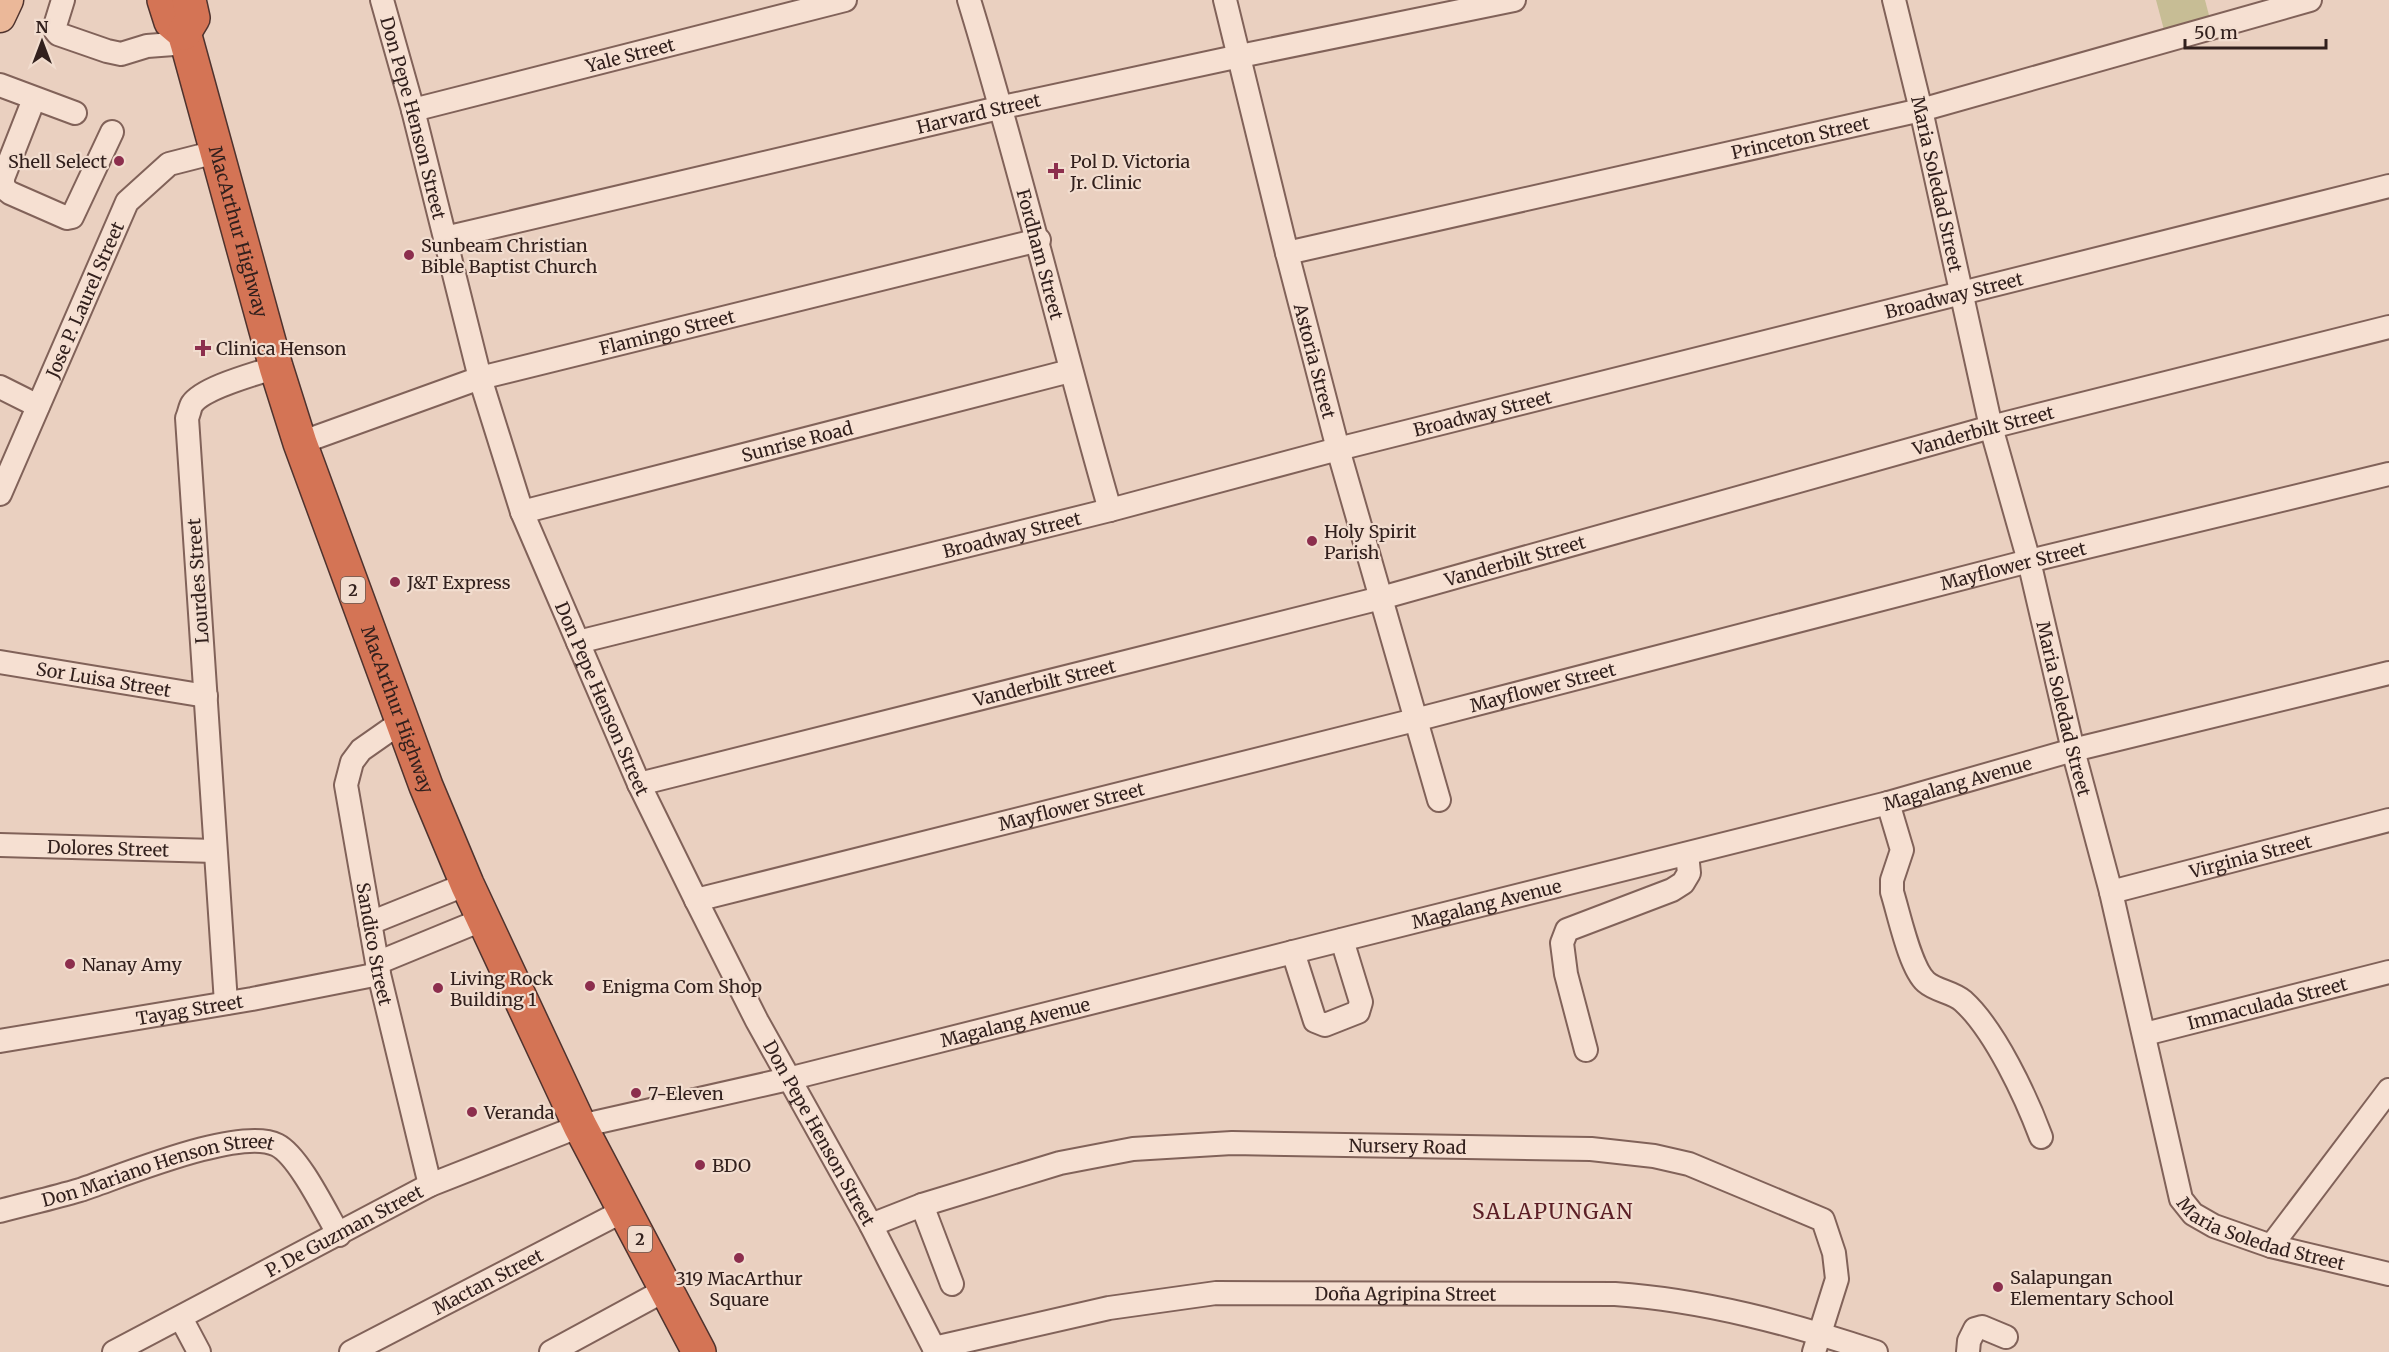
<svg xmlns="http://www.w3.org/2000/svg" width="2389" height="1352" viewBox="0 0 2389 1352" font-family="Merriweather,serif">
<rect width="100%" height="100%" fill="#ead0c0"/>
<path fill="#c7bd95" d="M 2156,0 L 2205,0 L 2210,19 L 2164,30 Z"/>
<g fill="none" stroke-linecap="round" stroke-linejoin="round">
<defs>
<g id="minor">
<path d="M 63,0 L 54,29 L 58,34 L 107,51 L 121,54 L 147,46 L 187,43"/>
<path id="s1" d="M 382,0 L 413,110 L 480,378 L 522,512 L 639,784 L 696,900 L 757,1021 L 871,1225 L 936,1352"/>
<path id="s2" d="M 969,0 C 1021,169 1061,340 1110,510"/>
<path id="s3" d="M 1225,0 L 1287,253 L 1338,449 L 1439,800"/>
<path id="s4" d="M 1894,0 L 1921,110 L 1991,427 L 2029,561 L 2073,750 L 2111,892 L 2181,1199 L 2193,1214 L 2214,1226 L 2271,1246 L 2389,1274"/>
<path d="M 0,85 L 75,113"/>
<path d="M 34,99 L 3,178 L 3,187 L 10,193 L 67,218 L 72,217 L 112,132"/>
<path id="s5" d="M 413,110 L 845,0"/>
<path id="s6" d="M 445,238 L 1003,107 L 1240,56 L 1514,0"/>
<path id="s7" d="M 1287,253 L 1921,110 L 2310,0"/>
<path d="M 0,387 L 38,406"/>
<path id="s8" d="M 300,443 L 480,378 L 1039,240"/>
<path id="s9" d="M 0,494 L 127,202 L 169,164 L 216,152"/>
<path id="s10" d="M 522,512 L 1070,371"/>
<path id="s11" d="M 578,642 L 1110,510 L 1338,449 L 2389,186"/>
<path id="s12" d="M 0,662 L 206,696"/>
<path id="s13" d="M 401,722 L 361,750 L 352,762 L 346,785 L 379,974 L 430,1185"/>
<path id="s14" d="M 639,784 L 1381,598 L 1991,427 L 2389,327"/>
<path d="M 1888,803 L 1902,850 L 1892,880 L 1892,892 C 1899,914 1910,968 1926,982 C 1936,991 1953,992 1963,1001 C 1995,1030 2026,1097 2041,1137"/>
<path id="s15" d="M 0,845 L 215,851"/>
<path id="s16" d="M 2111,892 L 2389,820"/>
<path id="s17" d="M 696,900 L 1415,720 L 2029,561 L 2389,474"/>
<path d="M 370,923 L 467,884"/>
<path d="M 1293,952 L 1315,1021 L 1325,1025 L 1358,1012 L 1361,1002 L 1342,940"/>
<path d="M 377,963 L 484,919"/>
<path d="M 226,1003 L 187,418 C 189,414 190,407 192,404 C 204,387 256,374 276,367"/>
<path id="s18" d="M 2145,1034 L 2389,972"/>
<path id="s19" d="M 0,1041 L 252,999 L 379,974"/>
<path d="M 1586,1050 L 1566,974 L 1562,943 L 1567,930 L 1672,890 L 1683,883 L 1689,873 L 1687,854"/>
<path d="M 922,1205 L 952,1284"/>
<path id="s20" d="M 0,1211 C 26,1204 53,1198 80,1190 C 120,1177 240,1126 277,1145 C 299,1156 326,1213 339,1235"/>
<path id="s21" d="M 871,1225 L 922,1205 L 1060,1163 L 1133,1149 L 1232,1143 L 1591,1149 L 1654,1156 L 1689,1164 L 1823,1220 L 1834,1253 L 1837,1279 L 1814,1352"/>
<path d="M 2271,1246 L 2389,1090"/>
<path d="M 181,1318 L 199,1352"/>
<path id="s22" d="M 934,1348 L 1109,1308 L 1216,1293 L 1615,1294 C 1704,1300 1792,1324 1876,1352"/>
<path id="s23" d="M 114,1352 L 430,1185 L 580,1126 L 788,1079 L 1293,952 L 1888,803 L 2073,750 L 2389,673"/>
<path id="s24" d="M 351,1352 L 625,1210"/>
<path d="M 551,1352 L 667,1289"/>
<path d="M 1968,1352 L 1969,1341 L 1975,1329 L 1982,1327 L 2006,1337"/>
</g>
<path id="major" d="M 0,17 L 8,0"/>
<g id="highway">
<path id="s25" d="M 164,0 L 171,22 L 184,33 L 187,43 L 276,367 L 300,443 L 426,786 L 467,884 L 580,1126 L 699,1352"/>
<path d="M 184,33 L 193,18 L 189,0"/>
</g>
</defs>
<use href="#minor" stroke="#816259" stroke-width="26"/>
<use href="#major" stroke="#4f332e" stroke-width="33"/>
<use href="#highway" stroke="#4f332e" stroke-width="36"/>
<use href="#minor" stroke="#f6e0d2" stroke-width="22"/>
<use href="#major" stroke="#ebb899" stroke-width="30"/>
<use href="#highway" stroke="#d47455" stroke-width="33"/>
</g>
<g fill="#8c2e4d" stroke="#f2ddcf" stroke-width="2">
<circle cx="119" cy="161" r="6"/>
<path d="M1053 162h6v6h6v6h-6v6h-6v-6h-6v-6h6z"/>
<circle cx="409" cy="255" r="6"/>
<path d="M200 339h6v6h6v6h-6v6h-6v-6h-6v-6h6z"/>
<circle cx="1312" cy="541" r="6"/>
<circle cx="395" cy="582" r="6"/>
<circle cx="70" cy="964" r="6"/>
<circle cx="590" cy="986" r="6"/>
<circle cx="438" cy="988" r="6"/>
<circle cx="636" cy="1093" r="6"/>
<circle cx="472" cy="1112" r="6"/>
<circle cx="700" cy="1165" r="6"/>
<circle cx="739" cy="1258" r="6"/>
<circle cx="1998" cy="1287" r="6"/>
</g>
<g text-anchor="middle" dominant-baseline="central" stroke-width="4.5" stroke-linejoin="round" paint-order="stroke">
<g fill="#f2ddcf" stroke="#6c5952" stroke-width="1.5">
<rect x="341" y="577" width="24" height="26" rx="4.5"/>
<rect x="628" y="1226" width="24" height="26" rx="4.5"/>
</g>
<g font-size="16" font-weight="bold" fill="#32201d">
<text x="353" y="590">2</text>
<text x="640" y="1239">2</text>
</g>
<g font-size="18" fill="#32201d" stroke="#f2ddcf">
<text stroke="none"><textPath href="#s5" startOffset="224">Yale Street</textPath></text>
<text stroke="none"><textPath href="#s6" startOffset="548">Harvard Street</textPath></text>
<text stroke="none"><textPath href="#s1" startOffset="122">Don Pepe Henson Street</textPath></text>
<text stroke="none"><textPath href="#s7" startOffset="526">Princeton Street</textPath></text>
<text stroke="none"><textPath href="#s4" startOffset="189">Maria Soledad Street</textPath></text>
<text stroke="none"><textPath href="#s25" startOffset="246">MacArthur Highway</textPath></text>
<text stroke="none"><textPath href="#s2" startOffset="264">Fordham Street</textPath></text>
<text stroke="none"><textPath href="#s11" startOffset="1419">Broadway Street</textPath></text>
<text stroke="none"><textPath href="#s9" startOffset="212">Jose P. Laurel Street</textPath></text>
<text stroke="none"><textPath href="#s8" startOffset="384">Flamingo Street</textPath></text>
<text stroke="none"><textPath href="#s3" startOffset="372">Astoria Street</textPath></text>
<text stroke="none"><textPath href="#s11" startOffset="933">Broadway Street</textPath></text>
<text stroke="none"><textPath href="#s14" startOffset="1390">Vanderbilt Street</textPath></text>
<text stroke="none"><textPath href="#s10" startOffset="284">Sunrise Road</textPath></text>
<text stroke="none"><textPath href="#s11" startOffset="447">Broadway Street</textPath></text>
<text stroke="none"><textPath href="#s14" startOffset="904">Vanderbilt Street</textPath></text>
<text stroke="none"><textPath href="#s17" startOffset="1359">Mayflower Street</textPath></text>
<text transform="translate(198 581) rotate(-94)">Lourdes Street</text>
<text stroke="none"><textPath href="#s12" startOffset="105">Sor Luisa Street</textPath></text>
<text stroke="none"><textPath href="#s14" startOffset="418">Vanderbilt Street</textPath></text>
<text stroke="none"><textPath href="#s17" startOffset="873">Mayflower Street</textPath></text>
<text stroke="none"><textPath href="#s1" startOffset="734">Don Pepe Henson Street</textPath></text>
<text stroke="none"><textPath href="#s25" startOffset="750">MacArthur Highway</textPath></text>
<text stroke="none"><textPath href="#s4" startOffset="729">Maria Soledad Street</textPath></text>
<text stroke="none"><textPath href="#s23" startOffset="1938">Magalang Avenue</textPath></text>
<text stroke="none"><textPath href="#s17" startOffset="387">Mayflower Street</textPath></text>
<text stroke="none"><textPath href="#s15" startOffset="108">Dolores Street</textPath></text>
<text stroke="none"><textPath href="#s16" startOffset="144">Virginia Street</textPath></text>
<text stroke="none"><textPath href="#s23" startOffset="1452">Magalang Avenue</textPath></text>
<text stroke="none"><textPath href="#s13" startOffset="249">Sandico Street</textPath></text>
<text stroke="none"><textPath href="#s18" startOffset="126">Immaculada Street</textPath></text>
<text stroke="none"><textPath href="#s19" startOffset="192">Tayag Street</textPath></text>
<text stroke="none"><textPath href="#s23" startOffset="966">Magalang Avenue</textPath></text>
<text stroke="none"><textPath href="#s1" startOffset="1220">Don Pepe Henson Street</textPath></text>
<text stroke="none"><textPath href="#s21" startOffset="548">Nursery Road</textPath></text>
<text stroke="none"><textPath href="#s20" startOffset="164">Don Mariano Henson Street</textPath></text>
<text stroke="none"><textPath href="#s4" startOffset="1323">Maria Soledad Street</textPath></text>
<text stroke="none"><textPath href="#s23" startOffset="260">P. De Guzman Street</textPath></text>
<text stroke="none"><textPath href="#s24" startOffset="154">Mactan Street</textPath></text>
<text stroke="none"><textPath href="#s22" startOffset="477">Doña Agripina Street</textPath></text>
</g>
<g font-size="18" fill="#32201d" stroke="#f2ddcf" text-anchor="start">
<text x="107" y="161" text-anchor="end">Shell Select</text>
<text x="1070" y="161">Pol D. Victoria<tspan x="1070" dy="21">Jr. Clinic</tspan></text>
<text x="421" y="245">Sunbeam Christian<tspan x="421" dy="21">Bible Baptist Church</tspan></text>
<text x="216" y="348">Clinica Henson</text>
<text x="1324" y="531">Holy Spirit<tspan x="1324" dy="21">Parish</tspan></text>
<text x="407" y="582">J&amp;T Express</text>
<text x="82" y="964">Nanay Amy</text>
<text x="450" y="978">Living Rock<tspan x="450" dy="21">Building 1</tspan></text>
<text x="602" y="986">Enigma Com Shop</text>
<text x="648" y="1093">7-Eleven</text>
<text x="484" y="1112">Veranda</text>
<text x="712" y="1165">BDO</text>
<text x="2010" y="1277">Salapungan<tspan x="2010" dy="21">Elementary School</tspan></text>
<text x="739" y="1278" text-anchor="middle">319 MacArthur<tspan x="739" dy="21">Square</tspan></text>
</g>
<g font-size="21" letter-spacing="1.5" fill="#5c1f26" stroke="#f2ddcf">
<text x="1553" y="1211">SALAPUNGAN</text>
</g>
</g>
<g transform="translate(42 42)" stroke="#f2ddcf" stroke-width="4.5" paint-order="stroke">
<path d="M0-4.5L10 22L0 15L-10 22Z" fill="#32201d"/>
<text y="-9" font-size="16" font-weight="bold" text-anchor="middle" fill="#32201d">N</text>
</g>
<path d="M2185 39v9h141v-9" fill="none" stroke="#32201d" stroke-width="3"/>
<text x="2194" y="39" font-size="18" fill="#32201d" stroke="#f2ddcf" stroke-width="4.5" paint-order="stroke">50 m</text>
</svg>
